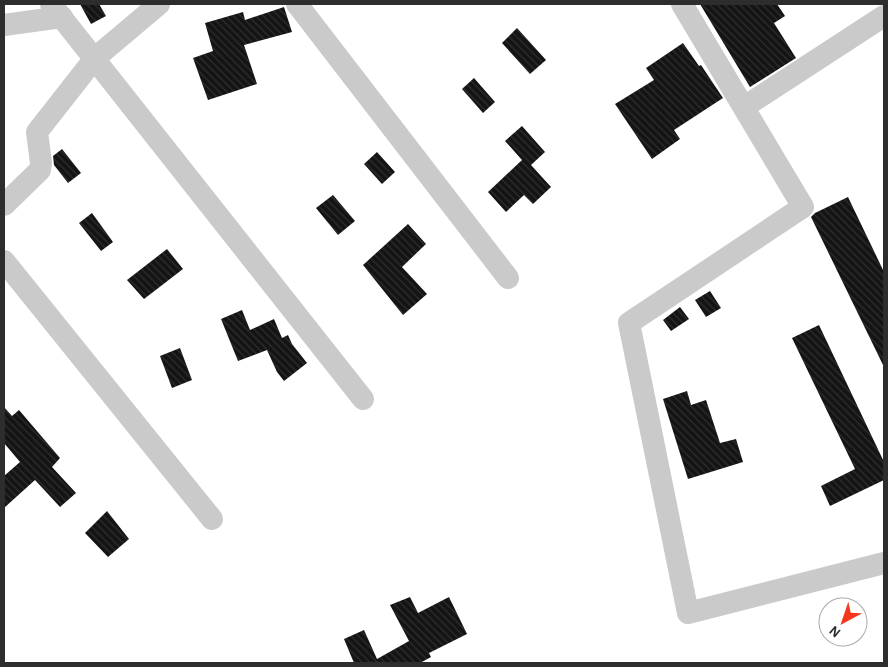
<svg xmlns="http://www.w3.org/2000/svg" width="888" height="667" viewBox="0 0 888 667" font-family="'Alegreya Sans',sans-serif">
<defs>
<pattern id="building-back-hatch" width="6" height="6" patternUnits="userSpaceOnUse" patternTransform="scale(1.25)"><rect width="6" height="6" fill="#141414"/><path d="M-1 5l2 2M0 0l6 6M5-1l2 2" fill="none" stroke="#2e2e2e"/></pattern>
</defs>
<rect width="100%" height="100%" fill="#fff"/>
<g fill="url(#building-back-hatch)">
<path d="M 80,4 L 99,4 L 106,16 L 91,24 Z"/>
<path d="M 700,4 L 777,4 L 785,16 L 774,23 L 796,58 L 750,87 Z"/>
<path d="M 284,7 L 292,32 L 244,45 L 257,84 L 208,100 L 193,58 L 213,51 L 205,23 L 243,12 L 245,20 Z"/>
<path d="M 517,28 L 546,60 L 530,74 L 502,43 Z"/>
<path d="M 683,43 L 699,66 L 701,65 L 723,98 L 674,130 L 680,139 L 652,159 L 615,104 L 654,80 L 646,68 Z"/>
<path d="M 474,78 L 495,102 L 483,113 L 462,89 Z"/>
<path d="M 522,126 L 545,152 L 531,165 L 551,187 L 533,204 L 524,195 L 506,212 L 488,192 L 522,160 L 505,141 Z"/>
<path d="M 62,149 L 81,173 L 68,183 L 54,165 L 53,156 Z"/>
<path d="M 377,152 L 395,172 L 382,184 L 364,164 Z"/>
<path d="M 333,195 L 355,221 L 338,235 L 316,208 Z"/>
<path d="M 848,197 L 884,272 L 884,367 L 811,217 L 815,213 Z"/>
<path d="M 92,213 L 113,242 L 101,251 L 79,223 Z"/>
<path d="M 408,224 L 426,244 L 402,267 L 427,294 L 403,315 L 363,265 Z"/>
<path d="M 167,249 L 183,269 L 144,299 L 127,280 Z"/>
<path d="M 710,291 L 721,308 L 706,317 L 695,300 Z"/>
<path d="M 680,307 L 689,319 L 671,331 L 663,320 Z"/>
<path d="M 242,310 L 250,330 L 274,319 L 282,338 L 288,335 L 292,344 L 307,363 L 284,381 L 277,372 L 267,350 L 238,361 L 221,319 Z"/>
<path d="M 819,325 L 884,462 L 884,480 L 830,506 L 821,486 L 855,469 L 792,338 Z"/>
<path d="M 180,348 L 192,380 L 172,388 L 160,356 Z"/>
<path d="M 687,391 L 691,405 L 706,400 L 720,443 L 736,439 L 743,462 L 688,479 L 663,399 Z"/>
<path d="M 4,407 L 12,416 L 19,410 L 60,458 L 52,467 L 76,493 L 60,507 L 35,480 L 4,508 L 4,476 L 20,462 L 4,443 Z"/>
<path d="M 107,511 L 129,539 L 108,557 L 85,533 Z"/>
<path d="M 410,597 L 418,613 L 449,597 L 467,634 L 429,653 L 431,657 L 420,663 L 354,663 L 344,639 L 364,630 L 377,659 L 409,641 L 390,605 Z"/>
</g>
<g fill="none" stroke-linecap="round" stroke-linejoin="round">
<g stroke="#cacaca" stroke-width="22">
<path d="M 51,4 L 363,399"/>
<path d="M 297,4 L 508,278"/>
<path d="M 682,4 L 803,207 L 629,323 L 688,613 L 884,563"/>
<path d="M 4,25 L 62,17"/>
<path d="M 744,107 L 884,16"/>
<path d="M 4,205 L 40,170 L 41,163 L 37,132 L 95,58 L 159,4"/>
<path d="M 4,261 L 212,519"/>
</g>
</g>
<rect width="888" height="667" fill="none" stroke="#2d2d2d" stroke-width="10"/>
<g transform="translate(843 622) rotate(220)"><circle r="24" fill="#ffffff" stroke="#ababab"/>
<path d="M0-4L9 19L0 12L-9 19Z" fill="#f5371e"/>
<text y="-8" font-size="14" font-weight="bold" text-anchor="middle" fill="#2d2d2d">N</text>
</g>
</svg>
